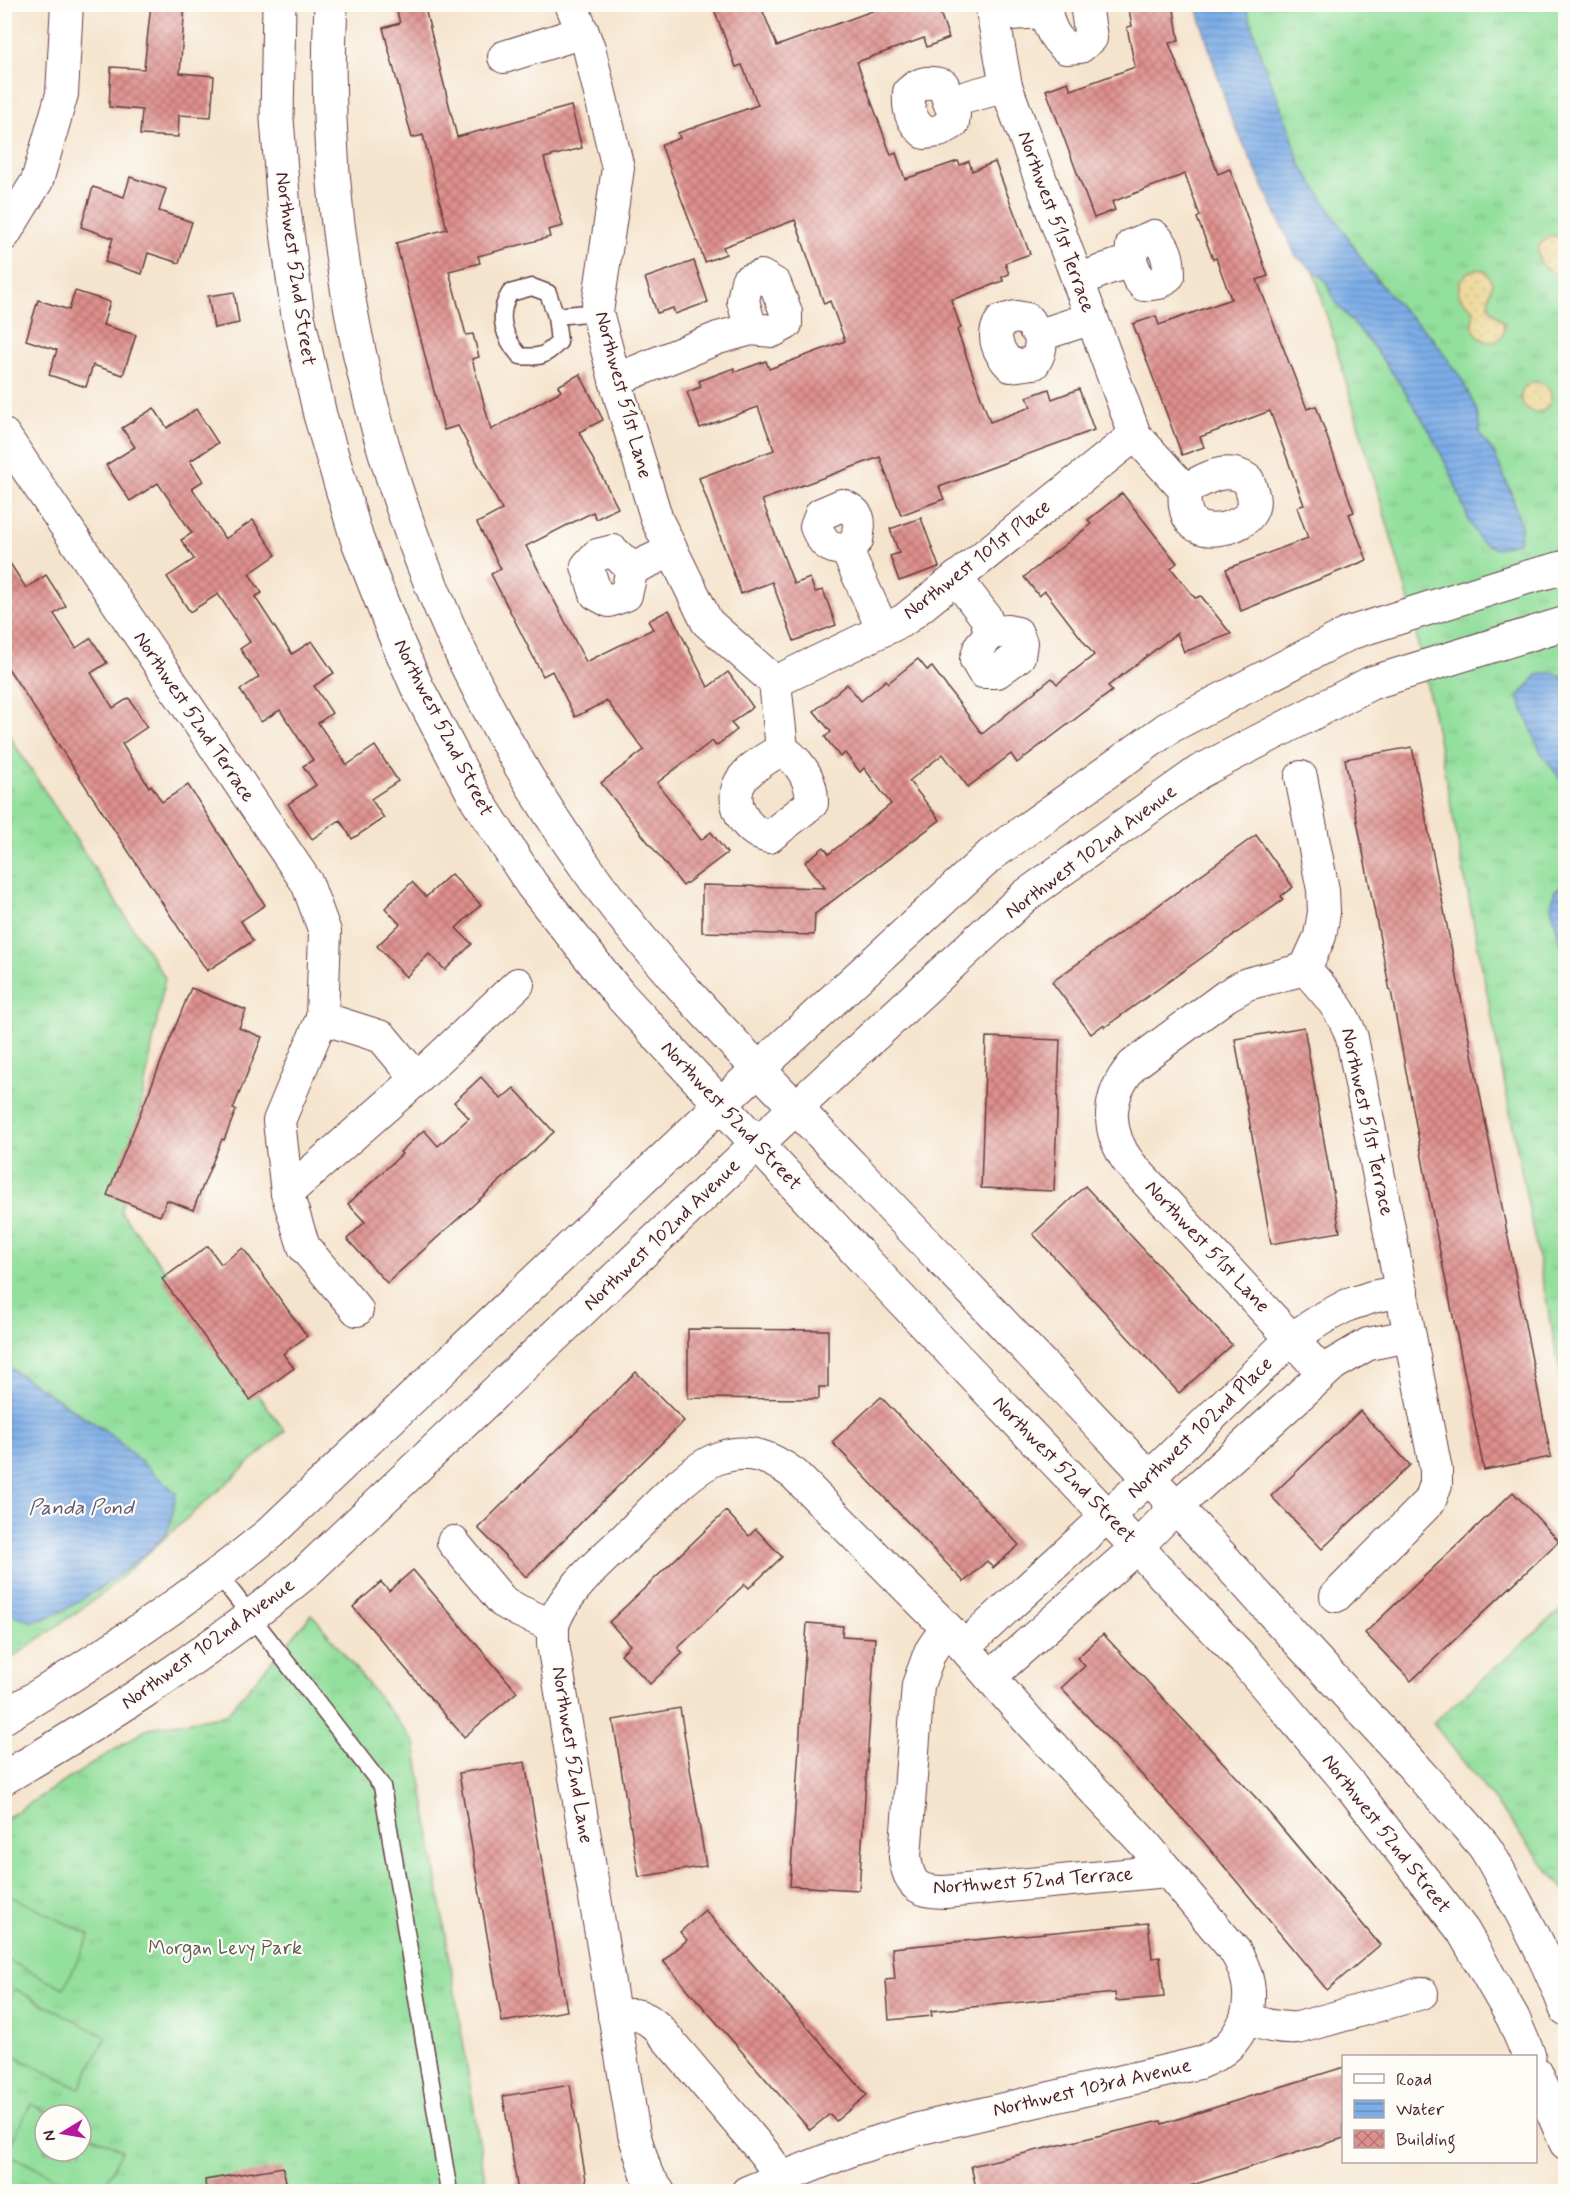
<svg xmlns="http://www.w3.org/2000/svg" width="1570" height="2196" viewBox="0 0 1570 2196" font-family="Mynerve,sans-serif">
<defs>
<pattern id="grass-tufts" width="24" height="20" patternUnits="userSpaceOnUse" patternTransform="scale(1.5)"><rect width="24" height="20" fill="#93df9c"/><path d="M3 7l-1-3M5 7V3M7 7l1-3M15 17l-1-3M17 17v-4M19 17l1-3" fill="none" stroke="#80bf87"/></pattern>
<pattern id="sand-dots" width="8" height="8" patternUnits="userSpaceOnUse" patternTransform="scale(1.5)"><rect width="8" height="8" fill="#eeda9e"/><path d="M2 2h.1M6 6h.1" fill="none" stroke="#cebb88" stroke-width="1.8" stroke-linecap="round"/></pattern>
<pattern id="water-rules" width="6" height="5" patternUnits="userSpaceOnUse" patternTransform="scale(1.5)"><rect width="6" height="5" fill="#7cade7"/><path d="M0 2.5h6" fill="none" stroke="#688cbb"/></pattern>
<pattern id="building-cross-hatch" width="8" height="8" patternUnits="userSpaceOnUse" patternTransform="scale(1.5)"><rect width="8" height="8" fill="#de908d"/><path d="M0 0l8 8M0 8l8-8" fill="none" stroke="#b67573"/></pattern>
</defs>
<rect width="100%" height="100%" fill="#fdfcf7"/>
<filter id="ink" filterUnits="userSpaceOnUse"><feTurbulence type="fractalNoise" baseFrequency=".0167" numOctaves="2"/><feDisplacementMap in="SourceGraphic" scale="12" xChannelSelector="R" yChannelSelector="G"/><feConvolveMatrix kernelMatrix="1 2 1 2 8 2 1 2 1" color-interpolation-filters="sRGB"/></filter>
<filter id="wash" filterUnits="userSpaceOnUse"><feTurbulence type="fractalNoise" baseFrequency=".008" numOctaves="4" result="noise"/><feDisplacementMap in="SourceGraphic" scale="24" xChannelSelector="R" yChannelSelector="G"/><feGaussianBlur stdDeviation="1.35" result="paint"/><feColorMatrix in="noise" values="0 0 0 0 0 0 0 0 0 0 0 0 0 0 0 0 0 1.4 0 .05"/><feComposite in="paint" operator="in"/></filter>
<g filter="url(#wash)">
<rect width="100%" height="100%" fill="#f5e4cd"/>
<g fill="url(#grass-tufts)" stroke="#6e7f64" stroke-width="1.5" fill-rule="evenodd">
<path d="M 1237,5 L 1565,5 L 1565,1397 L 1434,718 L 1406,589 Z"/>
<path d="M 4,728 L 165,978 L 121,1212 L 285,1431 L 102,1594 L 5,1663 L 5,1610 L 33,1622 L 100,1589 L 140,1557 L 168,1532 L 109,1433 L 5,1365 Z"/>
<path d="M 1565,1606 L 1565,1891 L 1433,1723 Z"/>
<path d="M 312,1614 L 415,1743 L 487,2191 L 5,2192 L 5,1819 L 149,1728 L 226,1715 ZM 45,2115 L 81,2115 L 81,2151 L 45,2151 Z"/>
</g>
<g fill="url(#sand-dots)" stroke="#9c7c64" stroke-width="1.5">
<path d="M 1553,235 L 1565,238 L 1565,278 C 1550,271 1534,267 1539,246 L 1548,237 Z"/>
<path d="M 1475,269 L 1485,271 L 1492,282 C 1492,289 1487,298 1489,305 C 1491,316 1508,317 1503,333 C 1496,352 1474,338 1472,324 C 1472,320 1474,315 1474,310 C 1464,299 1455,300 1460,281 L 1468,272 Z"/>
<circle cx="1536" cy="397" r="15"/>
</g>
<g fill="#93df9c" stroke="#6e7f64" stroke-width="1.5">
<path d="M 4,1893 L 90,1935 L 64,1988 L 5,1959 Z"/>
<path d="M 15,1989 L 106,2037 L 79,2089 L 5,2051 L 5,2010 Z"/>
<path d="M 31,2104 L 52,2115 L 45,2115 L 45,2151 L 81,2151 L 81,2130 L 122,2150 L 102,2191 L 81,2191 L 6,2153 Z"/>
</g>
<g fill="url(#water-rules)" stroke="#636689" stroke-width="1.5">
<path d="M 1197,5 L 1246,5 L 1263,62 L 1291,133 L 1299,162 L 1369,270 L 1402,309 L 1432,337 L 1461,378 L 1477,411 L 1481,436 L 1494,453 L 1511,492 L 1521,527 L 1519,542 L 1496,549 L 1480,541 L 1469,521 L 1451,474 L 1429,430 L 1398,381 L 1372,345 L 1337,304 L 1324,279 L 1296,256 L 1230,115 L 1202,25 Z"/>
<path d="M 1553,672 L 1565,679 L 1565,785 L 1541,753 L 1518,697 L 1537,675 Z"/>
<path d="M 1565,884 L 1565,953 L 1558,934 L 1551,906 L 1555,890 Z"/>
<path d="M 5,1365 L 109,1433 L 176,1493 C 174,1503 172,1526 166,1533 C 149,1556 62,1619 34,1621 C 26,1622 11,1614 5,1610 Z"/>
</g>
<g id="blocks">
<g fill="url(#building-cross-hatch)">
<path d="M 151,4 L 185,4 L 180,73 L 214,76 L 211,117 L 179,115 L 178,137 L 140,135 L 142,110 L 109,107 L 111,67 L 144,69 Z"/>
<path d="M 395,4 L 424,4 L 457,137 L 571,106 L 582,148 L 544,158 L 563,226 L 548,230 L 550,237 L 478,256 L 480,263 L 449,271 L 466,335 L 473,334 L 479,357 L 472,359 L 491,430 L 561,391 L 558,386 L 580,374 L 603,420 L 579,432 L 618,508 L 596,519 L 593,512 L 526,546 L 586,662 L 653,629 L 648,621 L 669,610 L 708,687 L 728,672 L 753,707 L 731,723 L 737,730 L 716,746 L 712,741 L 657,783 L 701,840 L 711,832 L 727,853 L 683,886 L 601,783 L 644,750 L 607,701 L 575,717 L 552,671 L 543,676 L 491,574 L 501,569 L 477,523 L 502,510 L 458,426 L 444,430 L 396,243 L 447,229 L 423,135 L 412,138 L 383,28 L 400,23 Z"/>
<path d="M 712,4 L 760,4 L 777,46 L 891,4 L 937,4 L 949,38 L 927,47 L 924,38 L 857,62 L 891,155 L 896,153 L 905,179 L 958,161 L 960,165 L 969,161 L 972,171 L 995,162 L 1030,254 L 1005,263 L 1009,274 L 1002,277 L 1003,281 L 951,300 L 961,328 L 957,330 L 990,422 L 1031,407 L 1027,397 L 1049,389 L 1052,399 L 1079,389 L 1094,430 L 939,487 L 944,499 L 901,515 L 880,457 L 762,500 L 794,584 L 810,578 L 815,592 L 823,590 L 836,625 L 794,641 L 772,582 L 741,594 L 699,478 L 774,450 L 758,407 L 700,428 L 687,392 L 701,387 L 699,381 L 734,368 L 735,372 L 766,361 L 769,369 L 845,341 L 830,301 L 824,304 L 795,220 L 723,247 L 726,254 L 705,262 L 661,145 L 680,138 L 678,133 L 758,105 L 742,65 L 736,67 Z"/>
<path d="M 1128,4 L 1173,4 L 1179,41 L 1169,43 L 1218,174 L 1230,169 L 1268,276 L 1257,280 L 1307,409 L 1316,406 L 1354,512 L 1349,514 L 1367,560 L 1241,611 L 1226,569 L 1308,538 L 1297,507 L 1304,505 L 1270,411 L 1200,437 L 1204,447 L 1182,455 L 1133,324 L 1156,316 L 1159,325 L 1231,299 L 1216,258 L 1213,259 L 1197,218 L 1200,216 L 1185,174 L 1112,202 L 1115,210 L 1094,218 L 1046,90 L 1068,82 L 1071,90 L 1135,67 L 1127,27 L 1132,26 Z"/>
<path d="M 130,177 L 166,189 L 159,211 L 192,222 L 179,263 L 148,253 L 142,274 L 105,262 L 113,238 L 81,227 L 93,187 L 124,197 Z"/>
<path d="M 694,261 L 708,302 L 675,314 L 673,308 L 657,313 L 645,278 Z"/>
<path d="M 75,291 L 110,302 L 103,325 L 136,335 L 123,375 L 93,365 L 86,387 L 49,375 L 57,350 L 26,340 L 38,300 L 69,310 Z"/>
<path d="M 234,292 L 239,323 L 214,328 L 208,296 Z"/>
<path d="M 154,408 L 167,428 L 196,409 L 218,443 L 190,461 L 203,481 L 192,488 L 225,539 L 253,520 L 276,555 L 249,574 L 262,593 L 255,597 L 292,654 L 312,641 L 334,673 L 314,686 L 332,713 L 318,723 L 347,765 L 375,746 L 398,781 L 371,799 L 384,818 L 352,839 L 340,820 L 312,839 L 288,804 L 316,785 L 303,766 L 313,760 L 280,710 L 261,722 L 240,690 L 259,677 L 240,649 L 250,642 L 218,594 L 190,612 L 167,577 L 194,559 L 181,540 L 192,533 L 158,483 L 130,501 L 106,465 L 135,447 L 122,428 Z"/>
<path d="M 1122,493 L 1177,563 L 1171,568 L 1195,598 L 1201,596 L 1231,634 L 1184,652 L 1177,633 L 1108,686 L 1112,691 L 1017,763 L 1011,754 L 968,787 L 943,754 L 909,781 L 940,820 L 815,914 L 814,935 L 702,932 L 702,885 L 825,888 L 805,862 L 824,847 L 829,854 L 891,804 L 864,768 L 860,772 L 845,753 L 840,757 L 825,737 L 831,732 L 814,711 L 847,684 L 861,701 L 886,680 L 888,683 L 918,659 L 927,670 L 932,667 L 982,734 L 1052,678 L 1057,684 L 1094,655 L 1045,591 L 1039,596 L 1024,577 L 1091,524 L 1088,520 Z"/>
<path d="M 921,518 L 939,567 L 899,581 L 890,556 L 899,553 L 890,529 Z"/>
<path d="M 4,554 L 26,588 L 46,575 L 66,606 L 54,614 L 76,648 L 91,638 L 107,663 L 91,673 L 113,708 L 129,698 L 147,727 L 122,744 L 149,787 L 151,785 L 162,802 L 188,785 L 265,905 L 241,921 L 253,941 L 207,971 L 4,662 Z"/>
<path d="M 1412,747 L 1551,1457 L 1484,1470 L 1436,1232 L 1391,991 L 1390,991 L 1345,759 Z"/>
<path d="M 1256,835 L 1293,887 L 1281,896 L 1283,900 L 1207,954 L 1105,1027 L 1103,1025 L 1091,1034 L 1052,982 Z"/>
<path d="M 451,874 L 481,905 L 456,928 L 472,944 L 445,970 L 429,954 L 406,977 L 377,946 L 400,924 L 385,908 L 412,882 L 426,897 Z"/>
<path d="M 191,988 L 246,1010 L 239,1028 L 262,1037 L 233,1109 L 236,1110 L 224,1140 L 222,1139 L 193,1210 L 167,1200 L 160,1216 L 107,1195 Z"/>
<path d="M 1304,1027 L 1340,1232 L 1271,1244 L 1235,1039 Z"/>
<path d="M 986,1037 L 1060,1040 L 1054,1191 L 981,1188 Z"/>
<path d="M 481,1077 L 501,1099 L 514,1088 L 554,1132 L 387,1283 L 347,1239 L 365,1222 L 348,1204 L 402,1154 L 400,1152 L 424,1130 L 438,1146 L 469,1118 L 454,1102 Z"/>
<path d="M 1085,1186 L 1232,1345 L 1179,1393 L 1033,1234 Z"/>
<path d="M 208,1246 L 221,1264 L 243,1248 L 307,1336 L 283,1354 L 294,1368 L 250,1400 L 162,1279 Z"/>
<path d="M 688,1329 L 828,1330 L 828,1387 L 819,1387 L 819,1399 L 688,1398 Z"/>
<path d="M 636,1372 L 684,1421 L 526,1577 L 478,1528 Z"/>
<path d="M 881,1397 L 1019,1545 L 993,1568 L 987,1561 L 964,1582 L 832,1442 Z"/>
<path d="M 1360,1411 L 1410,1465 L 1322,1549 L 1271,1496 Z"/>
<path d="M 1513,1492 L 1559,1541 L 1411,1681 L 1365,1633 Z"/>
<path d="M 726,1511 L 749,1536 L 756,1529 L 782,1557 L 749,1588 L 745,1584 L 678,1648 L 683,1653 L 650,1684 L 621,1654 L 630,1645 L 609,1622 Z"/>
<path d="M 413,1570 L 517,1692 L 464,1737 L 353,1607 L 381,1582 L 389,1591 Z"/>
<path d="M 807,1623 L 843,1626 L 842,1636 L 875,1638 L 859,1890 L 790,1886 Z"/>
<path d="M 1103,1634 L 1259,1801 L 1380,1945 L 1327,1990 L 1203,1841 L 1061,1688 L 1085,1666 L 1077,1658 Z"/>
<path d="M 680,1708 L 706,1866 L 639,1877 L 613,1720 Z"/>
<path d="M 525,1762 L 567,2011 L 502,2022 L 459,1773 Z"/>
<path d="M 705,1910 L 867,2095 L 836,2121 L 830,2114 L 810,2130 L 663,1961 L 687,1940 L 680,1932 Z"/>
<path d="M 1148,1923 L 1152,1958 L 1160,1957 L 1164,1997 L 1116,2001 L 1115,1993 L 931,2011 L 932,2016 L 889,2020 L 886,1980 L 895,1979 L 892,1948 Z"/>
<path d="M 1344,2067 L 1344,2138 L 1186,2187 L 1187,2192 L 977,2192 L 971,2166 L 1161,2121 L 1162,2124 Z"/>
<path d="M 570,2085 L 588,2192 L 518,2192 L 503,2096 Z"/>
<path d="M 283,2167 L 288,2192 L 206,2192 L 205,2180 Z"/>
</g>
</g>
</g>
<g filter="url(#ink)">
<use href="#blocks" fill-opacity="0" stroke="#643d43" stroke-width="1.5"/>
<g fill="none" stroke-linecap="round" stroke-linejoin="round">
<defs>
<g id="lane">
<path d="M 556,316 L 559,342 C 545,356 540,358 520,356 C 504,338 496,315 510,293 L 532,287 L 548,293 L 556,316 L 597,312"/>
<path d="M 219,1575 L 382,1786 L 449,2192"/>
</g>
<g id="street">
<path d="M 571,4 L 589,48 L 618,168 L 597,312 L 615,380 L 657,520 L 707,622 L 775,682 L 782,749 C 800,762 812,780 812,803 L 769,837 C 745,833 726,799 743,778 C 752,766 769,757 782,749"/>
<path d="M 991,4 L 1006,86 L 1135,435 L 1185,490 C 1205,478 1227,465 1248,480 C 1252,490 1257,502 1251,512 C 1243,528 1204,537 1192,522 C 1184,513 1184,501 1185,490"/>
<path d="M 1046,4 C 1046,22 1053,37 1066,48 L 1080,47 L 1091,38 L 1086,4"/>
<path d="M 993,15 L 1046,12"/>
<path d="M 504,57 L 583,32"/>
<path d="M 949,102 L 954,114 L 953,123 L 939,131 L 925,133 C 910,121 908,109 909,92 C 920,82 929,81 943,85 L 949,102 L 1006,86"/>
<path d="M 4,235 L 37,181 L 62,94 L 67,4"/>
<path d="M 1078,281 L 1106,269 L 1131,261 L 1132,245 L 1154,236 C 1166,246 1169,259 1169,275 L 1159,283 L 1144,285 L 1138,278 L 1131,261"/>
<path d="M 1040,335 C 1042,346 1040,354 1034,363 L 1011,366 C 999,353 990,337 1001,321 L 1016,317 L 1027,319 L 1040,335 L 1092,318"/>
<path d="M 615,380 L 718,338 L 751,329 L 773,331 L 786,324 L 786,312 L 775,284 L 761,276 L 747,281 L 743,301 L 751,329"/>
<path d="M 4,435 L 307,883 L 325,932 L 322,1018 L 279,1121 L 287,1193 L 304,1247 L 357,1310"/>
<path d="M 846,549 C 828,549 823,543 816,527 L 821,514 L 842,505 C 862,514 860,520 857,540 L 846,549 L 883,630"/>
<path d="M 632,569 L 613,551 L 597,555 L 587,566 L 596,594 L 609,601 L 626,595 L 632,569 L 671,551"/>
<path d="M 956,578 L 985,616 L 991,633 L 980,646 L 976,660 L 983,672 L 997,672 L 1019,656 L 1021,643 L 1017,633 L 1007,631 L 991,633"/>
<path d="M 775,682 L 904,620 L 1135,435"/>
<path d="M 1301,777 L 1323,890 L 1324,912 L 1320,936 L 1305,969 C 1325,991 1343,1010 1352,1038 L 1436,1470 L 1436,1484 L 1430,1501 L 1336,1596"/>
<path d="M 1305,969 L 1247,984 L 1226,996 L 1133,1065 C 1106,1096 1105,1131 1130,1164 L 1323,1373"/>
<path d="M 322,1018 L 382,1037 L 417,1079"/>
<path d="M 287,1193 L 417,1079 L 518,984"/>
<path d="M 453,1542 L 503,1602 L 519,1611 L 553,1626 L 553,1644 L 634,2134 L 647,2175 L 659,2192"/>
<path d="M 553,1626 C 557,1611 566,1599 576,1587 C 589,1571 606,1556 621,1542 C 646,1518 690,1466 722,1457 C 750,1448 772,1458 794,1474 L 948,1629 L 1033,1726 L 1143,1842 L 1235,1951 C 1248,1973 1253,1993 1246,2018"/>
<path d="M 948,1629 L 938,1640 L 930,1652 L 918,1685 L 905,1857 C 909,1885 917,1892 945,1892 L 1167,1871"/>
<path d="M 964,1647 L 1150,1477 L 1292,1338 L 1325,1317 L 1348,1305 L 1372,1297 L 1402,1291"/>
<path d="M 990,1677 L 1137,1547 L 1177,1506 L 1334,1364 L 1368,1344 L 1409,1336"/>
<path d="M 614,2016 C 636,2014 642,2013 658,2028 L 764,2153 L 782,2178"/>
<path d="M 747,2192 L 854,2149 L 918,2129 L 1199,2063 C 1224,2053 1236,2043 1246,2018 C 1264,2025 1278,2029 1298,2028 L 1422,1993"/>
</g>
<g id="secondary">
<path d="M 279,4 L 277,119 L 284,209 L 298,316 L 320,415 L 357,539 L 395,636 L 417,687 L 474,795 L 532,885 L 619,994 L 880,1277 L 1246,1662 L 1351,1786 L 1463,1931 L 1513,2018 L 1529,2056"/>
<path d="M 331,4 C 315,310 409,617 585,866 C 663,976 760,1070 853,1167 C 993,1314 1135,1459 1271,1611 C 1322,1668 1376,1724 1427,1782 C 1446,1803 1466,1824 1484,1846 C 1493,1859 1500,1874 1508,1888 C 1530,1927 1551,1967 1566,2009"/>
<path d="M 4,1717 C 97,1661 186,1602 270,1533 L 758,1069 L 992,854 L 1171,726 L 1350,633 L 1528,577 L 1566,567"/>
<path d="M 4,1778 C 110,1716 210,1652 305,1573 L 758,1143 L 1025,896 L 1199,772 L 1371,683 L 1566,623"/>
<path d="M 1536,2073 L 1566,2143"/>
</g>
</defs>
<use href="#lane" stroke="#643d43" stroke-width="19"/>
<use href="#street" stroke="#643d43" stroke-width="34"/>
<use href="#secondary" stroke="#643d43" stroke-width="35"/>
<use href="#lane" stroke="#fff" stroke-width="16"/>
<use href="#street" stroke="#fff" stroke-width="32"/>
<use href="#secondary" stroke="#fff" stroke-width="33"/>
</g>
</g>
<g text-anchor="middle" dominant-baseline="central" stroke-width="4.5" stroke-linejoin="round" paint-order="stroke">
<g font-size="20" fill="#4a1f2b" stroke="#fdfcf7">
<text transform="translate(1056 222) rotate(70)">Northwest 51st Terrace</text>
<text transform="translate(295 269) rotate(82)">Northwest 52nd Street</text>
<text transform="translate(623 395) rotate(75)">Northwest 51st Lane</text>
<text transform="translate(977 560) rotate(-38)">Northwest 101st Place</text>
<text transform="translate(194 717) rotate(56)">Northwest 52nd Terrace</text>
<text transform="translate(443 728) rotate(63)">Northwest 52nd Street</text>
<text transform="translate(1091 852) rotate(-37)">Northwest 102nd Avenue</text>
<text transform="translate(731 1116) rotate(47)">Northwest 52nd Street</text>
<text transform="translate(1367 1122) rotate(78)">Northwest 51st Terrace</text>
<text transform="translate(662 1235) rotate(-44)">Northwest 102nd Avenue</text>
<text transform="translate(1207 1247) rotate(47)">Northwest 51st Lane</text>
<text transform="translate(1200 1428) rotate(-44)">Northwest 102nd Place</text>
<text transform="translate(1064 1470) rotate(46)">Northwest 52nd Street</text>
<text transform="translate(208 1644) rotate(-36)">Northwest 102nd Avenue</text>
<text transform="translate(572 1755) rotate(81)">Northwest 52nd Lane</text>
<text transform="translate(1386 1834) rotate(52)">Northwest 52nd Street</text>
<text transform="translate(1033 1881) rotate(-4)">Northwest 52nd Terrace</text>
<text transform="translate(1092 2088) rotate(-13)">Northwest 103rd Avenue</text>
</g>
<g font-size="20" fill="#60594d" stroke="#fdfcf7">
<text x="225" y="1948">Morgan Levy Park</text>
</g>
<g font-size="21" font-style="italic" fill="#5e5876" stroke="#fdfcf7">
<text x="81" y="1508">Panda Pond</text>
</g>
</g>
<rect width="1570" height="2196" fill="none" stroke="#fdfcf7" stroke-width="24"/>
<rect x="1342" y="2055" width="195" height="108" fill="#fdfcf7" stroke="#b5a4a5" stroke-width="1.5"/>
<rect x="1354" y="2074" width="30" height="9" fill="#ffffff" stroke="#b5a4a5" stroke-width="1.5"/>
<text x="1396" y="2085" font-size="18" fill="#4a1f2b">Road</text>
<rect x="1354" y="2100" width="30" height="18" fill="url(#water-rules)" stroke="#b5a4a5" stroke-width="1.5"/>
<text x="1396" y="2115" font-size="18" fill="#4a1f2b">Water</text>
<rect x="1354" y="2130" width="30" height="18" fill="url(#building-cross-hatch)" stroke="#b5a4a5" stroke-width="1.5"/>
<text x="1396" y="2145" font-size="18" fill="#4a1f2b">Building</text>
<g transform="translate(63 2133) rotate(259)"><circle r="28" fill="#fdfcf7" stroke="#b5a4a5" stroke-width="1.5"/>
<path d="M0-4.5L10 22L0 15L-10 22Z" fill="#b5179e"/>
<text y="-9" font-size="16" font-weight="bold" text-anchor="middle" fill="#4a1f2b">N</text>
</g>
</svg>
